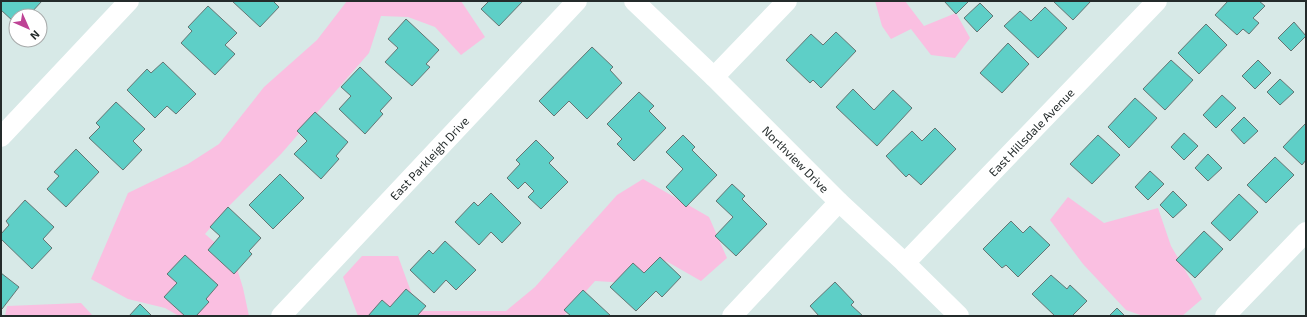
<svg xmlns="http://www.w3.org/2000/svg" width="1307" height="317" viewBox="0 0 1307 317" font-family="'Exo 2',sans-serif">
<rect width="100%" height="100%" fill="#d7e9e7"/>
<g fill="#fabfe1">
<path d="M 347,1 L 461,1 L 485,37 L 461,55 L 435,27 L 408,17 L 381,16 L 369,53 L 281,154 L 230,205 L 205,234 L 234,259 L 243,288 L 249,316 L 179,316 L 165,308 L 128,299 L 91,279 L 128,193 L 188,164 L 219,144 L 264,87 L 317,40 Z"/>
<path d="M 875,1 L 905,1 L 924,26 L 956,13 L 970,38 L 955,58 L 931,55 L 911,29 L 891,39 L 882,26 Z"/>
<path d="M 643,179 L 709,217 L 727,258 L 701,281 L 666,261 L 645,284 L 595,281 L 564,316 L 358,316 L 343,277 L 362,256 L 398,256 L 418,311 L 506,311 L 535,287 L 617,195 Z"/>
<path d="M 1068,197 L 1104,223 L 1158,208 L 1171,246 L 1202,299 L 1182,316 L 1143,316 L 1126,310 L 1083,264 L 1050,220 Z"/>
<path d="M 81,303 L 93,316 L 5,316 L 7,306 Z"/>
</g>
<g fill="#5ecfc7" stroke="#647573">
<path d="M 1,1 L 42,1 L 30,14 L 26,11 L 20,16 L 16,16 L 16,21 L 14,22 L 1,10 Z"/>
<path d="M 232,1 L 273,1 L 279,7 L 260,27 Z"/>
<path d="M 489,1 L 523,1 L 499,26 L 481,9 Z"/>
<path d="M 944,1 L 969,1 L 956,14 Z"/>
<path d="M 1053,1 L 1091,1 L 1073,20 Z"/>
<path d="M 1228,1 L 1259,1 L 1265,6 L 1253,18 L 1259,23 L 1249,34 L 1243,29 L 1237,35 L 1215,15 Z"/>
<path d="M 980,3 L 993,16 L 977,32 L 964,18 Z"/>
<path d="M 208,6 L 237,33 L 225,45 L 235,54 L 215,75 L 181,43 L 192,31 L 188,27 Z"/>
<path d="M 1045,7 L 1067,28 L 1038,58 L 1004,26 L 1020,11 L 1031,21 Z"/>
<path d="M 406,19 L 439,50 L 426,64 L 430,67 L 412,86 L 385,62 L 398,48 L 388,39 Z"/>
<path d="M 1294,22 L 1306,36 L 1291,51 L 1278,38 Z"/>
<path d="M 1206,24 L 1227,45 L 1199,74 L 1178,53 Z"/>
<path d="M 836,32 L 856,51 L 821,88 L 813,80 L 810,83 L 786,60 L 811,34 L 823,45 Z"/>
<path d="M 1008,43 L 1029,64 L 1002,93 L 980,73 Z"/>
<path d="M 592,47 L 613,67 L 610,70 L 622,83 L 587,119 L 569,101 L 554,116 L 539,101 Z"/>
<path d="M 1171,60 L 1193,80 L 1165,110 L 1143,89 Z"/>
<path d="M 1258,60 L 1271,73 L 1255,89 L 1242,76 Z"/>
<path d="M 163,62 L 196,94 L 176,114 L 167,106 L 155,118 L 127,90 L 147,69 L 151,73 Z"/>
<path d="M 360,67 L 392,98 L 380,111 L 383,114 L 365,134 L 339,109 L 351,96 L 341,87 Z"/>
<path d="M 1280,79 L 1294,92 L 1280,105 L 1267,92 Z"/>
<path d="M 853,89 L 874,110 L 893,90 L 912,108 L 877,146 L 836,107 Z"/>
<path d="M 639,92 L 654,106 L 649,111 L 666,128 L 634,161 L 617,144 L 622,139 L 607,124 Z"/>
<path d="M 1222,95 L 1236,108 L 1216,128 L 1203,115 Z"/>
<path d="M 1135,98 L 1157,118 L 1129,148 L 1108,127 Z"/>
<path d="M 116,102 L 145,129 L 133,141 L 142,150 L 123,170 L 89,138 L 100,127 L 96,123 Z"/>
<path d="M 315,112 L 348,142 L 336,156 L 339,159 L 321,179 L 294,154 L 307,141 L 297,131 Z"/>
<path d="M 1244,117 L 1258,131 L 1244,144 L 1231,130 Z"/>
<path d="M 1306,123 L 1306,160 L 1302,165 L 1283,147 Z"/>
<path d="M 935,128 L 956,149 L 921,185 L 909,174 L 906,177 L 886,156 L 912,131 L 922,141 Z"/>
<path d="M 1184,133 L 1198,146 L 1184,160 L 1171,147 Z"/>
<path d="M 683,135 L 695,147 L 692,150 L 717,175 L 686,207 L 666,187 L 683,169 L 666,152 Z"/>
<path d="M 1098,135 L 1120,155 L 1092,184 L 1070,164 Z"/>
<path d="M 536,140 L 554,158 L 549,163 L 568,182 L 541,209 L 528,197 L 534,191 L 525,182 L 518,189 L 507,178 L 520,164 L 516,160 Z"/>
<path d="M 76,149 L 99,172 L 66,207 L 47,189 L 59,176 L 54,172 Z"/>
<path d="M 1208,154 L 1222,168 L 1208,181 L 1195,168 Z"/>
<path d="M 1275,157 L 1294,175 L 1266,203 L 1247,185 Z"/>
<path d="M 1150,171 L 1164,184 L 1148,200 L 1135,187 Z"/>
<path d="M 280,174 L 304,198 L 273,229 L 249,205 Z"/>
<path d="M 732,184 L 745,196 L 742,199 L 767,224 L 736,256 L 715,236 L 733,217 L 716,201 Z"/>
<path d="M 1173,191 L 1187,205 L 1173,218 L 1160,205 Z"/>
<path d="M 491,193 L 521,223 L 502,243 L 491,232 L 479,245 L 455,222 L 474,202 L 478,206 Z"/>
<path d="M 1239,194 L 1258,212 L 1230,241 L 1211,223 Z"/>
<path d="M 25,200 L 54,227 L 43,239 L 52,248 L 32,269 L 1,239 L 1,234 L 9,225 L 6,221 Z"/>
<path d="M 228,207 L 261,238 L 249,251 L 252,254 L 234,274 L 208,250 L 220,236 L 210,227 Z"/>
<path d="M 1011,221 L 1023,233 L 1030,226 L 1050,245 L 1018,277 L 1006,265 L 1002,268 L 983,249 Z"/>
<path d="M 1204,231 L 1223,249 L 1195,278 L 1176,260 Z"/>
<path d="M 445,241 L 476,270 L 456,290 L 446,280 L 434,293 L 410,270 L 429,250 L 433,254 Z"/>
<path d="M 185,255 L 218,285 L 206,299 L 209,302 L 196,316 L 185,316 L 164,297 L 177,283 L 167,274 Z"/>
<path d="M 660,257 L 681,277 L 662,297 L 656,291 L 636,311 L 610,287 L 633,263 L 644,273 Z"/>
<path d="M 1,273 L 19,287 L 2,309 L 1,309 Z"/>
<path d="M 1051,275 L 1067,289 L 1070,285 L 1087,301 L 1072,316 L 1055,316 L 1032,294 Z"/>
<path d="M 835,282 L 854,302 L 851,305 L 863,316 L 819,316 L 810,306 Z"/>
<path d="M 406,289 L 426,306 L 417,316 L 368,316 L 382,300 L 390,307 Z"/>
<path d="M 583,290 L 611,316 L 571,316 L 564,310 Z"/>
<path d="M 140,304 L 152,316 L 129,316 Z"/>
<path d="M 1117,308 L 1125,316 L 1109,316 Z"/>
</g>
<g fill="none" stroke-linecap="round" stroke-linejoin="round">
<g stroke="#fff" stroke-width="20">
<path d="M 634,1 L 714,77 L 839,202 L 905,263 L 959,316"/>
<path d="M 714,77 L 787,1"/>
<path d="M 1,137 L 129,1"/>
<path d="M 905,263 L 1157,1"/>
<path d="M 281,316 L 577,1"/>
<path d="M 732,316 L 839,202"/>
<path d="M 1225,316 L 1306,232"/>
</g>
</g>
<g text-anchor="middle" dominant-baseline="central" stroke-width="3.5" stroke-linejoin="round" paint-order="stroke">
<g font-size="12" fill="#242b2b" stroke="#fff">
<text transform="translate(1031 132) rotate(-46)">East Hillsdale Avenue</text>
<text transform="translate(429 158) rotate(-47)">East Parkleigh Drive</text>
<text transform="translate(796 159) rotate(45)">Northview Drive</text>
</g>
</g>
<rect width="1307" height="317" fill="none" stroke="#242b2b" stroke-width="4"/>
<g transform="translate(28 28) rotate(135)"><circle r="19" fill="#ffffff" stroke="#a7aaaa"/>
<path d="M0-3L7 15L0 10L-7 15Z" fill="#be4395"/>
<text y="-6" font-size="11" font-weight="bold" text-anchor="middle" fill="#242b2b">N</text>
</g>
</svg>
